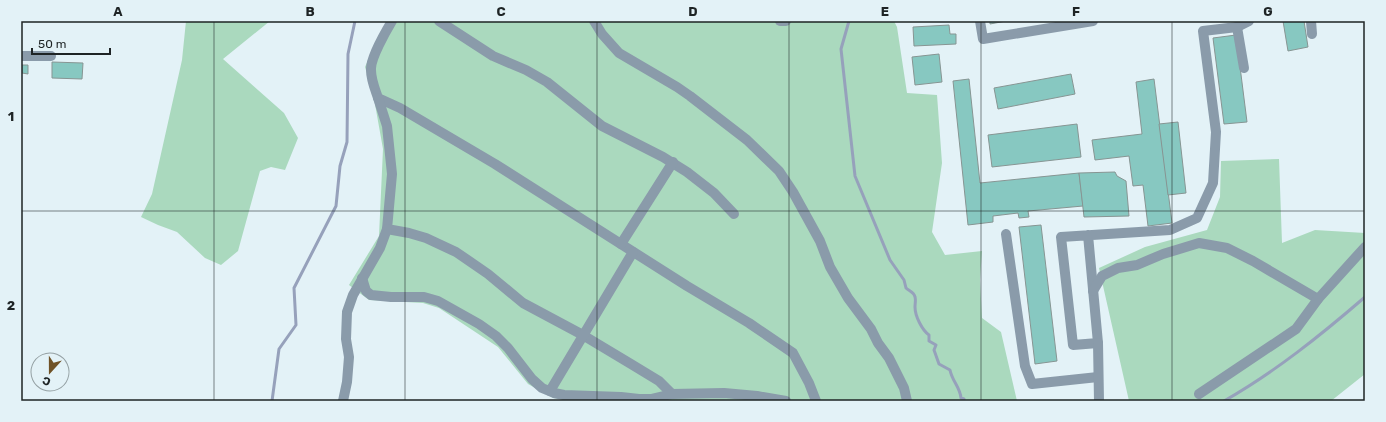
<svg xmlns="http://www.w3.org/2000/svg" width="1386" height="422" viewBox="0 0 1386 422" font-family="Rubik,sans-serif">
<rect width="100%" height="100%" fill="#e3f2f7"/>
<g fill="#aad9be">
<path d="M 186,21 L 270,21 L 223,59 L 284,113 L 298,138 L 285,170 L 271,167 L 260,171 L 238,251 L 221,265 L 205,258 L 177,232 L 158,225 L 141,217 L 152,194 L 182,60 Z"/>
<path d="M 390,21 L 894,21 L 897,27 L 907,93 L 937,95 L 942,163 L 932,232 L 945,255 L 982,251 L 980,280 L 982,318 L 1001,332 L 1017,401 L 575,401 L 553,398 L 528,384 L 498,347 L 439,308 L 423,303 L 369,300 L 349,285 L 379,236 L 383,149 L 373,93 L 365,67 L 379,35 Z"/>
<path d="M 1279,159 L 1282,243 L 1315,230 L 1365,233 L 1365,374 L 1331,401 L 1129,401 L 1099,268 L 1145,247 L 1207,230 L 1220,197 L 1221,161 Z"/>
</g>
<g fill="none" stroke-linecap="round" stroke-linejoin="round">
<g stroke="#96a1bb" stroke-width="3">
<path d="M 849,21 L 841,49 L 855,176 L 890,260 L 904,280 L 906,288 C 909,291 914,292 915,297 C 916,300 915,303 915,307 C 915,316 922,330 929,335 L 929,341 L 936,345 L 934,350 L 939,364 L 950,370 C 952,381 960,387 961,398 L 964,399 L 964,401"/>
<path d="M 272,401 L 279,349 L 296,325 L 294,288 L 336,206 L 340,166 L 347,142 L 348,54 L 355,21"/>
<path d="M 1224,401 C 1275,372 1321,335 1365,297"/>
</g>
</g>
<g fill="#87c8c1" stroke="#879593">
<path d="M 990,21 L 1006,21 L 990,24 Z"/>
<path d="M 1283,21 L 1304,21 L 1308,47 L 1288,51 Z"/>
<path d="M 949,25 L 950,34 L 956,34 L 956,44 L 914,46 L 913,27 Z"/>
<path d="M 1236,35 L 1247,122 L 1224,124 L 1213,38 Z"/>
<path d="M 939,54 L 942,82 L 915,85 L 912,57 Z"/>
<path d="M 52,62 L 83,63 L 82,79 L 52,78 Z"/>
<path d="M 22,65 L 28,65 L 28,74 L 22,73 Z"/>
<path d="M 1071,74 L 1075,94 L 998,109 L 994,88 Z"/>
<path d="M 969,79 L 980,183 L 1079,173 L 1083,206 L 1028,211 L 1029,217 L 1019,218 L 1018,213 L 993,216 L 993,222 L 968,225 L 953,81 Z"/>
<path d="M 1154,79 L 1172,223 L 1148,226 L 1143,185 L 1133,186 L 1129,156 L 1095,160 L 1092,140 L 1142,134 L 1136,82 Z"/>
<path d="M 1178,122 L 1186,193 L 1168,195 L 1159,124 Z"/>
<path d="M 1077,124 L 1081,157 L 992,167 L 988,135 Z"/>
<path d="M 1115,172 L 1117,176 L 1126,181 L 1129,216 L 1084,217 L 1079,173 Z"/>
<path d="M 1041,225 L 1057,361 L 1035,364 L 1019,227 Z"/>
</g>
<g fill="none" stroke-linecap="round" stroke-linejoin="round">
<g stroke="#8a9baa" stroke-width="10">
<path d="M 392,21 C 386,31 370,59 371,70 C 371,80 375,89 378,98 L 400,108 L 495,164 L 687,286 L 749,323 L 793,353 L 809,383 L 816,401"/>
<path d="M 439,21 L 493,56 L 526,70 L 547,82 L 602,126 L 663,157 L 687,172 L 714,193 L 734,214"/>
<path d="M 594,21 L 602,34 L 619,53 L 677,87 L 690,96 L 747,140 L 779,171 L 793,192 L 820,241 L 830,267 L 848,298 L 871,329 L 878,343 L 889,358 L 904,388 L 907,401"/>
<path d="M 780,21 L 786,21"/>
<path d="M 980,21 L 983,39 L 1093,21"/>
<path d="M 1311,21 L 1312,34"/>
<path d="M 1237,27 L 1244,68"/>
<path d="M 21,56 L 51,56"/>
<path d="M 378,98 L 387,126 L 392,174 L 387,229 L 409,233 L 426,238 L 456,252 L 488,274 L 523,303 L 581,334 L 631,364 L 659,381 L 672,394"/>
<path d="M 1006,234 L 1025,366 L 1032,384 L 1098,377"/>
<path d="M 1088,235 L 1098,343 L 1073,345 L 1061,237 L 1170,230 L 1197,218 L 1213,183 L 1216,132 L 1203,31 L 1237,27 L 1249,21"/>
<path d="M 621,244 L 673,162"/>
<path d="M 362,278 L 366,291 L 371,295 L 391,297 L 424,297 L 438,301 L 479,324 L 496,336 L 508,348 L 532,379 L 542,388 L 554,393 L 564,395 L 621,397 L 639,399 L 651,399 L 672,394 L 724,393 L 757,396 L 786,401"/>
<path d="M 1093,291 L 1102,276 L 1118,268 L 1137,265 L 1163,254 L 1199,243 L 1227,248 L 1253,261 L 1318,299"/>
<path d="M 1098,343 L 1099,401"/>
<path d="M 550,391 L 633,252"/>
<path d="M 1199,394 L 1296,329 L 1318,299 L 1365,247"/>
<path d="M 343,401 L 347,382 L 349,357 L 346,339 L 347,312 L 353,295 L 380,248 L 387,229"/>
</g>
</g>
<path fill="none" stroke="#1e2425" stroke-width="1" stroke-opacity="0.55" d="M 214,21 L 214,401M 405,21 L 405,401M 597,21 L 597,401M 789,21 L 789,401M 981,21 L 981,401M 1172,21 L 1172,401M 21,211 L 1365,211"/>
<rect width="1386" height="422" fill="none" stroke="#e3f2f7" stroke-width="44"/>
<g transform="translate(50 372) rotate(201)"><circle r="19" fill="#e3f2f7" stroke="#94a0a3"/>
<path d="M0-3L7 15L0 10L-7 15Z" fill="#6f5226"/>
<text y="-6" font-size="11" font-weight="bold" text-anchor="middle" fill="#1e2425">С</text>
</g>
<path d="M32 48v6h78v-6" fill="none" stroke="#1e2425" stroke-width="2"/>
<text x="38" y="48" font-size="12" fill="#1e2425" stroke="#e3f2f7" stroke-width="3" paint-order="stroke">50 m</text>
<rect x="22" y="22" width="1342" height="378" fill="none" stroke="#1e2425" stroke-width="1.5"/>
<g font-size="13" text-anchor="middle" font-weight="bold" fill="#1e2425">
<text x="118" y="16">A</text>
<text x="310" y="16">B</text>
<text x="501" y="16">C</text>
<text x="693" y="16">D</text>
<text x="885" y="16">E</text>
<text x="1076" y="16">F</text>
<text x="1268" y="16">G</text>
<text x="11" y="121">1</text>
<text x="11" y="310">2</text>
</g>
</svg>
